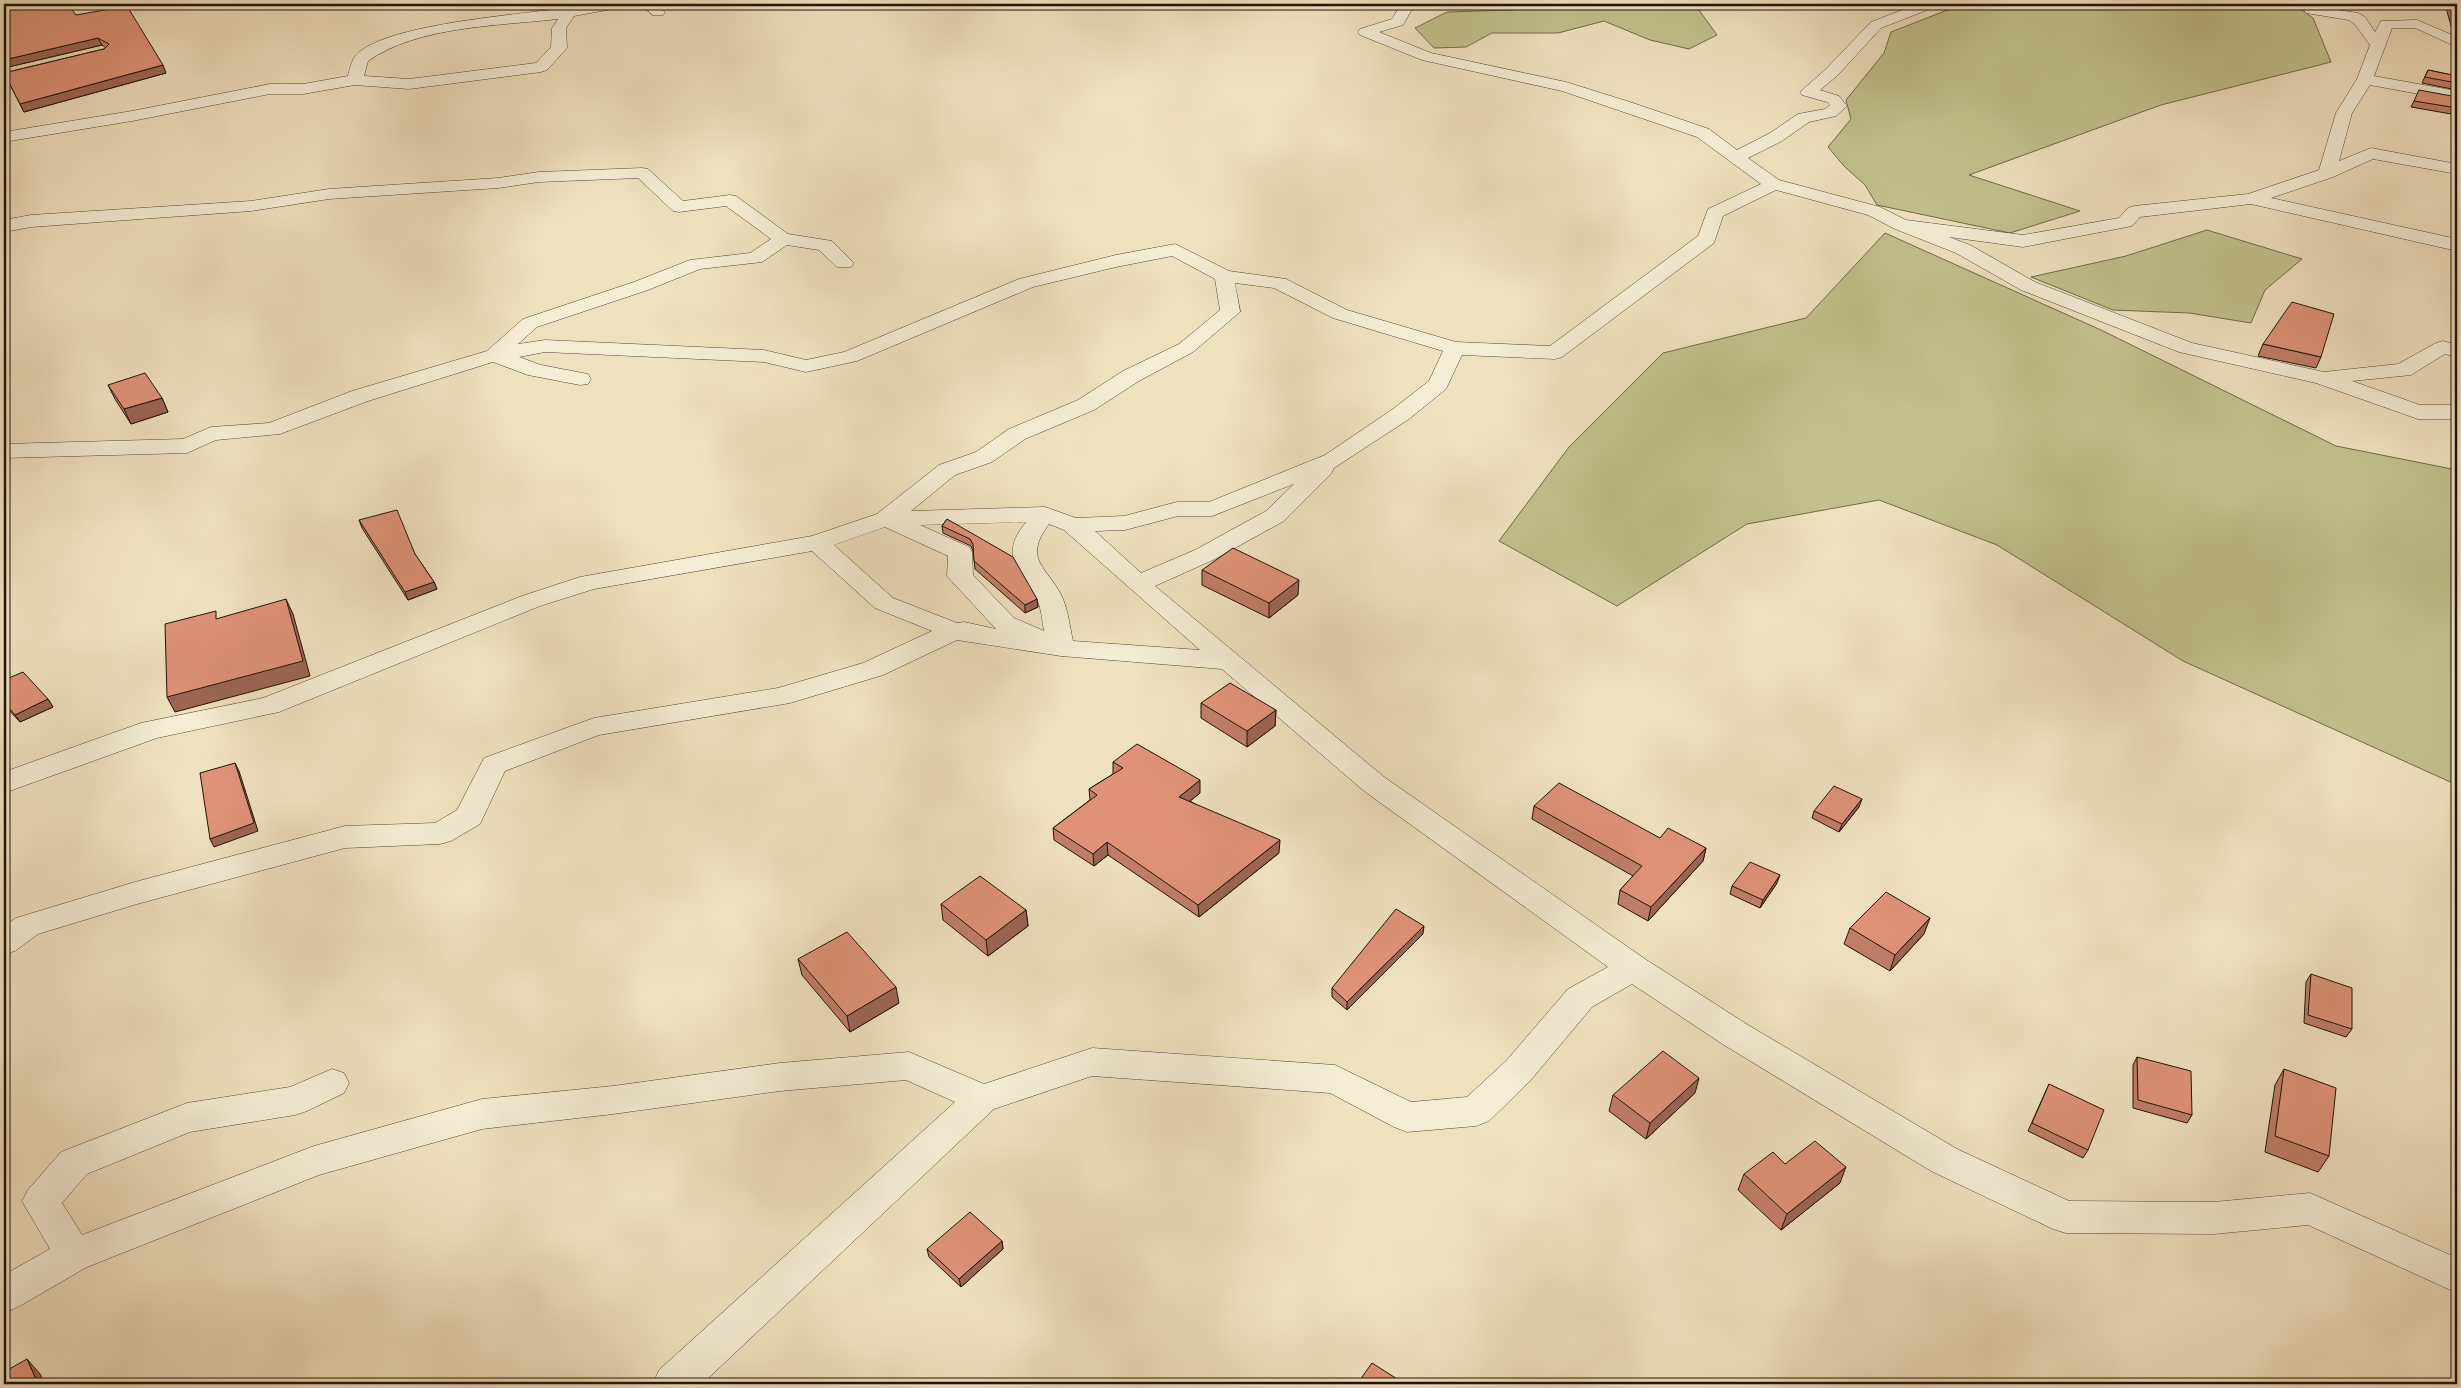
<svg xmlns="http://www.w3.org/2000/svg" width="2461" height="1388" viewBox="0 0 2461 1388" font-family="'IM FELL Double Pica',serif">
<rect width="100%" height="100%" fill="#f0e1be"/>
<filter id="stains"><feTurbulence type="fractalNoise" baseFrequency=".004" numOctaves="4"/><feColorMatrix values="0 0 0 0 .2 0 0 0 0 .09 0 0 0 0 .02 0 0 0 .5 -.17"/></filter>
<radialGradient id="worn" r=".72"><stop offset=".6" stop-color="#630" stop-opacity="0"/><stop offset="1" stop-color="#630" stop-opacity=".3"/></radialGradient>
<g fill="#c2c08c" stroke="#716a4a">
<path d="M 1564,4 L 1703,4 L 1699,10 L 1717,35 L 1689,49 L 1650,40 L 1604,21 L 1558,33 L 1492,33 L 1466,47 L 1434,48 L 1415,28 L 1447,12 L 1512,10 Z"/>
<path d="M 1963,4 L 2293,4 L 2313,18 L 2331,62 L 2161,105 L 1969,175 L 2080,211 L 2010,233 L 1877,205 L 1865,185 L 1844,166 L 1828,147 L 1851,119 L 1846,100 L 1884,53 L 1891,32 Z"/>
<path d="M 2207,230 L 2302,259 L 2265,290 L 2251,323 L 2189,313 L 2113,310 L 2031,277 L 2126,256 Z"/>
<path d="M 1885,233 L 2101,330 L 2336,446 L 2457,470 L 2457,785 L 2183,661 L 1997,545 L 1879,500 L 1747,524 L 1617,606 L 1499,541 L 1569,447 L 1663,353 L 1806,318 Z"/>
</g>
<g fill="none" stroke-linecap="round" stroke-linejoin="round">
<defs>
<g id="minor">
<path d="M 596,4 L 625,4 L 618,8 L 574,16 L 566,28 L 567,48 L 547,70 L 541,72 L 409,89 L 355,85 L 303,94 L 270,94 L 132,121 L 4,142 L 4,132 L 132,111 L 270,84 L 303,84 L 348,76 C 350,69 351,61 356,55 C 388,21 545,13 596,4 ZM 558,19 L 552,28 L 551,47 L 536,63 L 409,79 L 364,76 L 368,61 C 418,26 498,26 558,19 Z"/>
<path d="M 640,4 L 656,4 L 665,12 L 663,15 L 653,15 Z"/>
<path d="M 1401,4 L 1415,4 L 1403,25 L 1379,32 L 1431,53 L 1566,82 L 1633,103 L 1709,129 L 1737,150 L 1770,133 L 1798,114 L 1825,109 L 1830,105 L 1827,102 L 1802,95 L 1800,92 L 1825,70 L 1871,22 L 1918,4 L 1937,4 L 1935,7 L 1881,28 L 1837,76 L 1820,90 L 1839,96 L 1847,106 L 1836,116 L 1809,122 L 1782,141 L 1748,158 L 1779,180 L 1880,207 L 1906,220 L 2023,235 L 2119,218 L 2128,208 L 2134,206 L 2248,194 L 2319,170 L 2336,113 L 2357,79 L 2370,45 C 2364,38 2357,24 2349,20 L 2306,13 L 2304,10 L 2306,7 L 2311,6 L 2358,13 L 2365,17 L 2375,32 L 2381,21 L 2417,20 L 2457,37 L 2457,47 L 2415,28 L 2392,28 L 2374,76 L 2457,91 L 2457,101 L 2370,85 L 2352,113 L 2339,161 L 2371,148 L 2457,164 L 2457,174 L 2373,159 L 2333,177 L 2271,198 L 2457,239 L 2457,251 L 2251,204 L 2140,217 L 2132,226 L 2023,247 L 1949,237 L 1970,245 L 2035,282 L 2192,343 L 2324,372 L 2398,364 L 2436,343 L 2443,341 L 2457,345 L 2457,357 L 2445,354 L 2411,375 L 2352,381 L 2420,405 L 2457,405 L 2457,419 L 2418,419 L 2316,383 L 2179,352 L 2021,290 L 1956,253 L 1895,229 L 1868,215 L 1776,190 L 1723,216 L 1714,243 L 1562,357 L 1555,359 L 1462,355 L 1446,389 L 1409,419 L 1334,468 L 1331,474 L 1284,521 L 1213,560 L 1155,586 L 1384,777 L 1645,959 L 1748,1025 L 1957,1149 L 2069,1201 L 2214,1202 L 2310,1193 L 2457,1258 L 2457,1293 L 2308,1225 L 2214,1234 L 2066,1233 L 2053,1229 L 1931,1171 L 1724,1045 L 1632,984 L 1592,1007 L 1530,1081 L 1489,1121 L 1476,1126 L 1407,1132 L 1394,1127 L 1330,1093 L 1092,1076 L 994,1109 L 702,1384 L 653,1384 L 659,1370 L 955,1102 L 906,1080 L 780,1091 L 613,1114 L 482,1129 L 319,1175 L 87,1267 L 18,1307 L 4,1313 L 4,1275 L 50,1249 L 22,1201 L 28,1190 L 61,1152 L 187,1103 L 290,1087 L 332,1069 L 344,1073 L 349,1083 L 344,1093 L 307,1111 L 295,1115 L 190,1132 L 87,1174 L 62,1203 L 82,1235 L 314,1146 L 482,1099 L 613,1086 L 780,1063 L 909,1052 L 984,1084 L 1092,1048 L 1335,1065 L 1411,1102 L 1467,1097 L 1506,1061 L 1568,989 L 1608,967 L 1364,791 L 1222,669 L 1061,656 L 957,640 L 883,675 L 790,703 L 599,735 L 505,771 L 480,824 L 451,841 L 440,844 L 345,848 L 137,904 L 38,934 L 15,951 L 4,954 L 4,926 L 16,918 L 135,882 L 345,826 L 435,823 L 457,810 L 484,758 L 594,718 L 778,688 L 863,663 L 932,631 L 875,608 L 812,551 L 594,589 L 540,606 L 279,712 L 157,738 L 4,793 L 4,772 L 141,723 L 263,698 L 522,596 L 580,577 L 812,536 L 877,514 L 939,465 L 976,452 L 1009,429 L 1078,400 L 1123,371 L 1179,344 L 1220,310 L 1215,279 L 1172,256 L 1116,267 L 1033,287 L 857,361 L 806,372 L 764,362 L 545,352 L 519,357 L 541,365 L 588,374 L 591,379 L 588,384 L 580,385 L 528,375 L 493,362 L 368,401 L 280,434 L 216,440 L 187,453 L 4,458 L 4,444 L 183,439 L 211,427 L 269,423 L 352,391 L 487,351 L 523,319 L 634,282 L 690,260 L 750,253 L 771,239 L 726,206 L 679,212 L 673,211 L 638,178 L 539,182 L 498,188 L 329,199 L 251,211 L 31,227 L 4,232 L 4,220 L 31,215 L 251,201 L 329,189 L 498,178 L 539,172 L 642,168 L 648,169 L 683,201 L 730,195 L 736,196 L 788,234 L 832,241 L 854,263 L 851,267 L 837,267 L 819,250 L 787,245 L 762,262 L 700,269 L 648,290 L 537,327 L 518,344 L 545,340 L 764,350 L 806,360 L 844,352 L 1019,279 L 1116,255 L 1175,244 L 1229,271 L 1286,279 L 1347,310 L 1456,342 L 1550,346 L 1698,236 L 1708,209 L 1761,184 L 1697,137 L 1562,91 L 1422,60 L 1360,35 L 1358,32 L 1360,29 L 1392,19 ZM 1235,283 L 1274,288 L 1333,318 L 1443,351 L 1429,381 L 1393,409 L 1325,455 L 1209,502 L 1177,502 L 1124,516 L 1076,518 L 1045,507 L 911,511 L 955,475 L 992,462 L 1025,439 L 1094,410 L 1139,381 L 1193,352 L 1240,312 ZM 1294,484 L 1266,511 L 1195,550 L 1141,573 L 1095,531 L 1125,530 L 1178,516 L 1212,516 ZM 1026,522 C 999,556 1018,566 1036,597 C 1041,606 1042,620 1044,631 L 1014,618 L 973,575 L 972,552 L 969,547 L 920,525 ZM 1049,524 L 1064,530 L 1200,650 L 1073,641 C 1070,627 1068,611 1063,599 C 1049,567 1021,561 1049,524 ZM 885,527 L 948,556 L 947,576 L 996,629 L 964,622 L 957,623 L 893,598 L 834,545 Z"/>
</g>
</defs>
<use href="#minor" stroke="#544635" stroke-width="1"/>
<use href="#minor" fill="#f5ecd5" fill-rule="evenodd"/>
</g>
<g fill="#c07e67" stroke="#201307">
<path d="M 2445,4 L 2457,4 L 2457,36 L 2453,33 Z"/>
<path d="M 4,11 L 76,15 L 166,73 L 24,112 L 4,73 L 104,49 L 106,48 L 102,45 L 4,68 Z"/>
<path d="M 2428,70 L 2457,76 L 2457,90 L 2422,83 Z"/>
<path d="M 2457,97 L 2457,115 L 2411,107 L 2414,101 Z"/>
<path d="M 2263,344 L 2321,357 L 2316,368 L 2258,356 Z"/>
<path d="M 108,385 L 162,398 L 168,412 L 131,424 L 115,399 Z"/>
<path d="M 947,519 L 1037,599 L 1038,607 L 1025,613 L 975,569 L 973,551 L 971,546 L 943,533 L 942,526 Z"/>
<path d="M 359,520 L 415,554 L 434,582 L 437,589 L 408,600 L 362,528 Z"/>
<path d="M 1202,570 L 1298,595 L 1269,618 L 1202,585 Z"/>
<path d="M 4,680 L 48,699 L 53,707 L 20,722 L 4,705 Z"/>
<path d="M 1201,703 L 1276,710 L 1275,726 L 1247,747 L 1201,718 Z"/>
<path d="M 1113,762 L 1200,793 L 1190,801 L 1279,853 L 1199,917 L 1108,855 L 1094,866 L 1054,840 L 1053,828 L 1090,800 L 1089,789 L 1113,774 Z"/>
<path d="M 1534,806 L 1660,838 L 1706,848 L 1703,861 L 1648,921 L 1618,904 L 1620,890 L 1633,876 L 1532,819 Z"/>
<path d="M 1859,807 L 1839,832 L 1812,818 L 1814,811 Z"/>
<path d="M 1777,883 L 1760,908 L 1730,894 L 1732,886 Z"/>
<path d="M 941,904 L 1026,910 L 1028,926 L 988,956 L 943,920 Z"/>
<path d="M 1850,928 L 1924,934 L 1890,971 L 1844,944 Z"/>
<path d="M 1423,934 L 1347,1010 L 1332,997 L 1332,988 Z"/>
<path d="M 798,959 L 899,1003 L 850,1032 L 802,975 Z"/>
<path d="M 2311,974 L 2352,1029 L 2346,1037 L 2304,1023 L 2306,982 Z"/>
<path d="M 2137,1057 L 2192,1115 L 2187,1123 L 2133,1108 L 2133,1065 Z"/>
<path d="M 2284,1069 L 2329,1156 L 2318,1172 L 2265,1152 L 2275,1085 Z"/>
<path d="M 2049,1084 L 2088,1150 L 2083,1158 L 2028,1131 Z"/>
<path d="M 1695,1093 L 1646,1139 L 1609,1111 L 1613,1095 Z"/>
<path d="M 1785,1164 L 1840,1183 L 1781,1230 L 1738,1190 L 1744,1174 Z"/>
<path d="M 1002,1241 L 1003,1249 L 961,1287 L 929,1257 L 927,1249 Z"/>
</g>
<g fill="#9c6654" stroke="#201307">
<path d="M 98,38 L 102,45 L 4,68 L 4,60 Z"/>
<path d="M 163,65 L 166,73 L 24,112 L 20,104 Z"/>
<path d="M 162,398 L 168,412 L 131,424 L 124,409 Z"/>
<path d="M 1299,580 L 1298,595 L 1269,618 L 1269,603 Z"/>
<path d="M 434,582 L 437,589 L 408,600 L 405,592 Z"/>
<path d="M 286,599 L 293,614 L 310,676 L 175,712 L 167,697 Z"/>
<path d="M 1037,599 L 1038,607 L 1025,613 L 1025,605 Z"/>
<path d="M 48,699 L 53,707 L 20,722 L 15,715 Z"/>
<path d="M 1276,710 L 1275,726 L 1247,747 L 1247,731 Z"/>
<path d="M 235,763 L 239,771 L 258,831 L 214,847 L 210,839 Z"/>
<path d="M 1200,780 L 1200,793 L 1180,809 L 1179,797 Z"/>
<path d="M 1862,799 L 1859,807 L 1839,832 L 1842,824 Z"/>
<path d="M 1280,840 L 1279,853 L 1199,917 L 1198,905 Z"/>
<path d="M 1107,842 L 1108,855 L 1094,866 L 1093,854 Z"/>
<path d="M 1706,848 L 1703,861 L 1648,921 L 1651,907 Z"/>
<path d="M 1780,875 L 1777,883 L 1760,908 L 1763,900 Z"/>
<path d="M 1026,910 L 1028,926 L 988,956 L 986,940 Z"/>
<path d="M 1930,918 L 1924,934 L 1890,971 L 1895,955 Z"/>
<path d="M 1424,926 L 1423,934 L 1347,1010 L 1347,1002 Z"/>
<path d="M 896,987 L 899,1003 L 850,1032 L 847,1016 Z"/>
<path d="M 1699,1078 L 1695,1093 L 1646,1139 L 1650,1123 Z"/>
<path d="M 1846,1167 L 1840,1183 L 1781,1230 L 1787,1214 Z"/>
<path d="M 1002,1241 L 1003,1249 L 961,1287 L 959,1279 Z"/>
<path d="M 27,1359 L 40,1374 L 45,1384 L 38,1384 Z"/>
</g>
<g fill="#df9278" stroke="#201307">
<path d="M 45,4 L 68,4 L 76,15 L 127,6 L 163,65 L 20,104 L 4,73 L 104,49 L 109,44 L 98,38 L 4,60 L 4,11 Z"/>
<path d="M 2451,4 L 2457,4 L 2457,25 Z"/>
<path d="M 2428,70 L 2457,76 L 2457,83 L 2425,77 Z"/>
<path d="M 2419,90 L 2457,97 L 2457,108 L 2414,101 Z"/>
<path d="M 2292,302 L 2334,314 L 2321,357 L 2263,344 Z"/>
<path d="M 145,373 L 162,398 L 124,409 L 108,385 Z"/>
<path d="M 397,510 L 415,554 L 434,582 L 405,592 L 359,520 Z"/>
<path d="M 947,519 L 1013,557 L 1037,599 L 1025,605 L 974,561 L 973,544 L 970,539 L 942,526 Z"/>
<path d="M 1233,548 L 1299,580 L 1269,603 L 1202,570 Z"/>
<path d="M 286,599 L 303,661 L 167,697 L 165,624 L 216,611 L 216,619 Z"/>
<path d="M 23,672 L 48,699 L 15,715 L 4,702 L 4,680 Z"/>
<path d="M 1230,683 L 1276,710 L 1247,731 L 1201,703 Z"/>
<path d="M 1137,744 L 1200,780 L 1179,797 L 1280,840 L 1198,905 L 1107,842 L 1093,854 L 1053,828 L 1097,795 L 1089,789 L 1123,768 L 1113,762 Z"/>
<path d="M 235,763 L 254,823 L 210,839 L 200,773 Z"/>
<path d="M 1559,783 L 1660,838 L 1668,828 L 1706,848 L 1651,907 L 1620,890 L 1642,866 L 1534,806 Z"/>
<path d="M 1834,786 L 1862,799 L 1842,824 L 1814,811 Z"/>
<path d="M 1750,862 L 1780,875 L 1763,900 L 1732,886 Z"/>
<path d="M 980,876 L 1026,910 L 986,940 L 941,904 Z"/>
<path d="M 1886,892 L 1930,918 L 1895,955 L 1850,928 Z"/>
<path d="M 1396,909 L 1424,926 L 1347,1002 L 1332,988 Z"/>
<path d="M 847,932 L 896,987 L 847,1016 L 798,959 Z"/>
<path d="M 2311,974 L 2352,988 L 2352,1029 L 2308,1015 Z"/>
<path d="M 1663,1051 L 1699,1078 L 1650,1123 L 1613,1095 Z"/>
<path d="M 2137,1057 L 2191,1071 L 2192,1115 L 2138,1100 Z"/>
<path d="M 2284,1069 L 2336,1088 L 2329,1156 L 2275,1136 Z"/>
<path d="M 2049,1084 L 2104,1110 L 2088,1150 L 2032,1123 Z"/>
<path d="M 1815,1141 L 1846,1167 L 1787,1214 L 1744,1174 L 1773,1152 L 1785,1164 Z"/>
<path d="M 970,1212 L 1002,1241 L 959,1279 L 927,1249 Z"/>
<path d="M 27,1359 L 38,1384 L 4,1384 L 4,1372 Z"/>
<path d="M 1372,1363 L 1405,1384 L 1357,1384 Z"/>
</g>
<rect width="2461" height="1388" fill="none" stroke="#f0e1be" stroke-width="20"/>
<rect x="5" y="5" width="2451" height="1378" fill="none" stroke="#201307" stroke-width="2.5"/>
<rect x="10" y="10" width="2441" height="1368" fill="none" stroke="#201307"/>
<rect width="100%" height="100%" filter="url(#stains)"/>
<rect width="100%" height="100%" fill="url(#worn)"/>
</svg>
